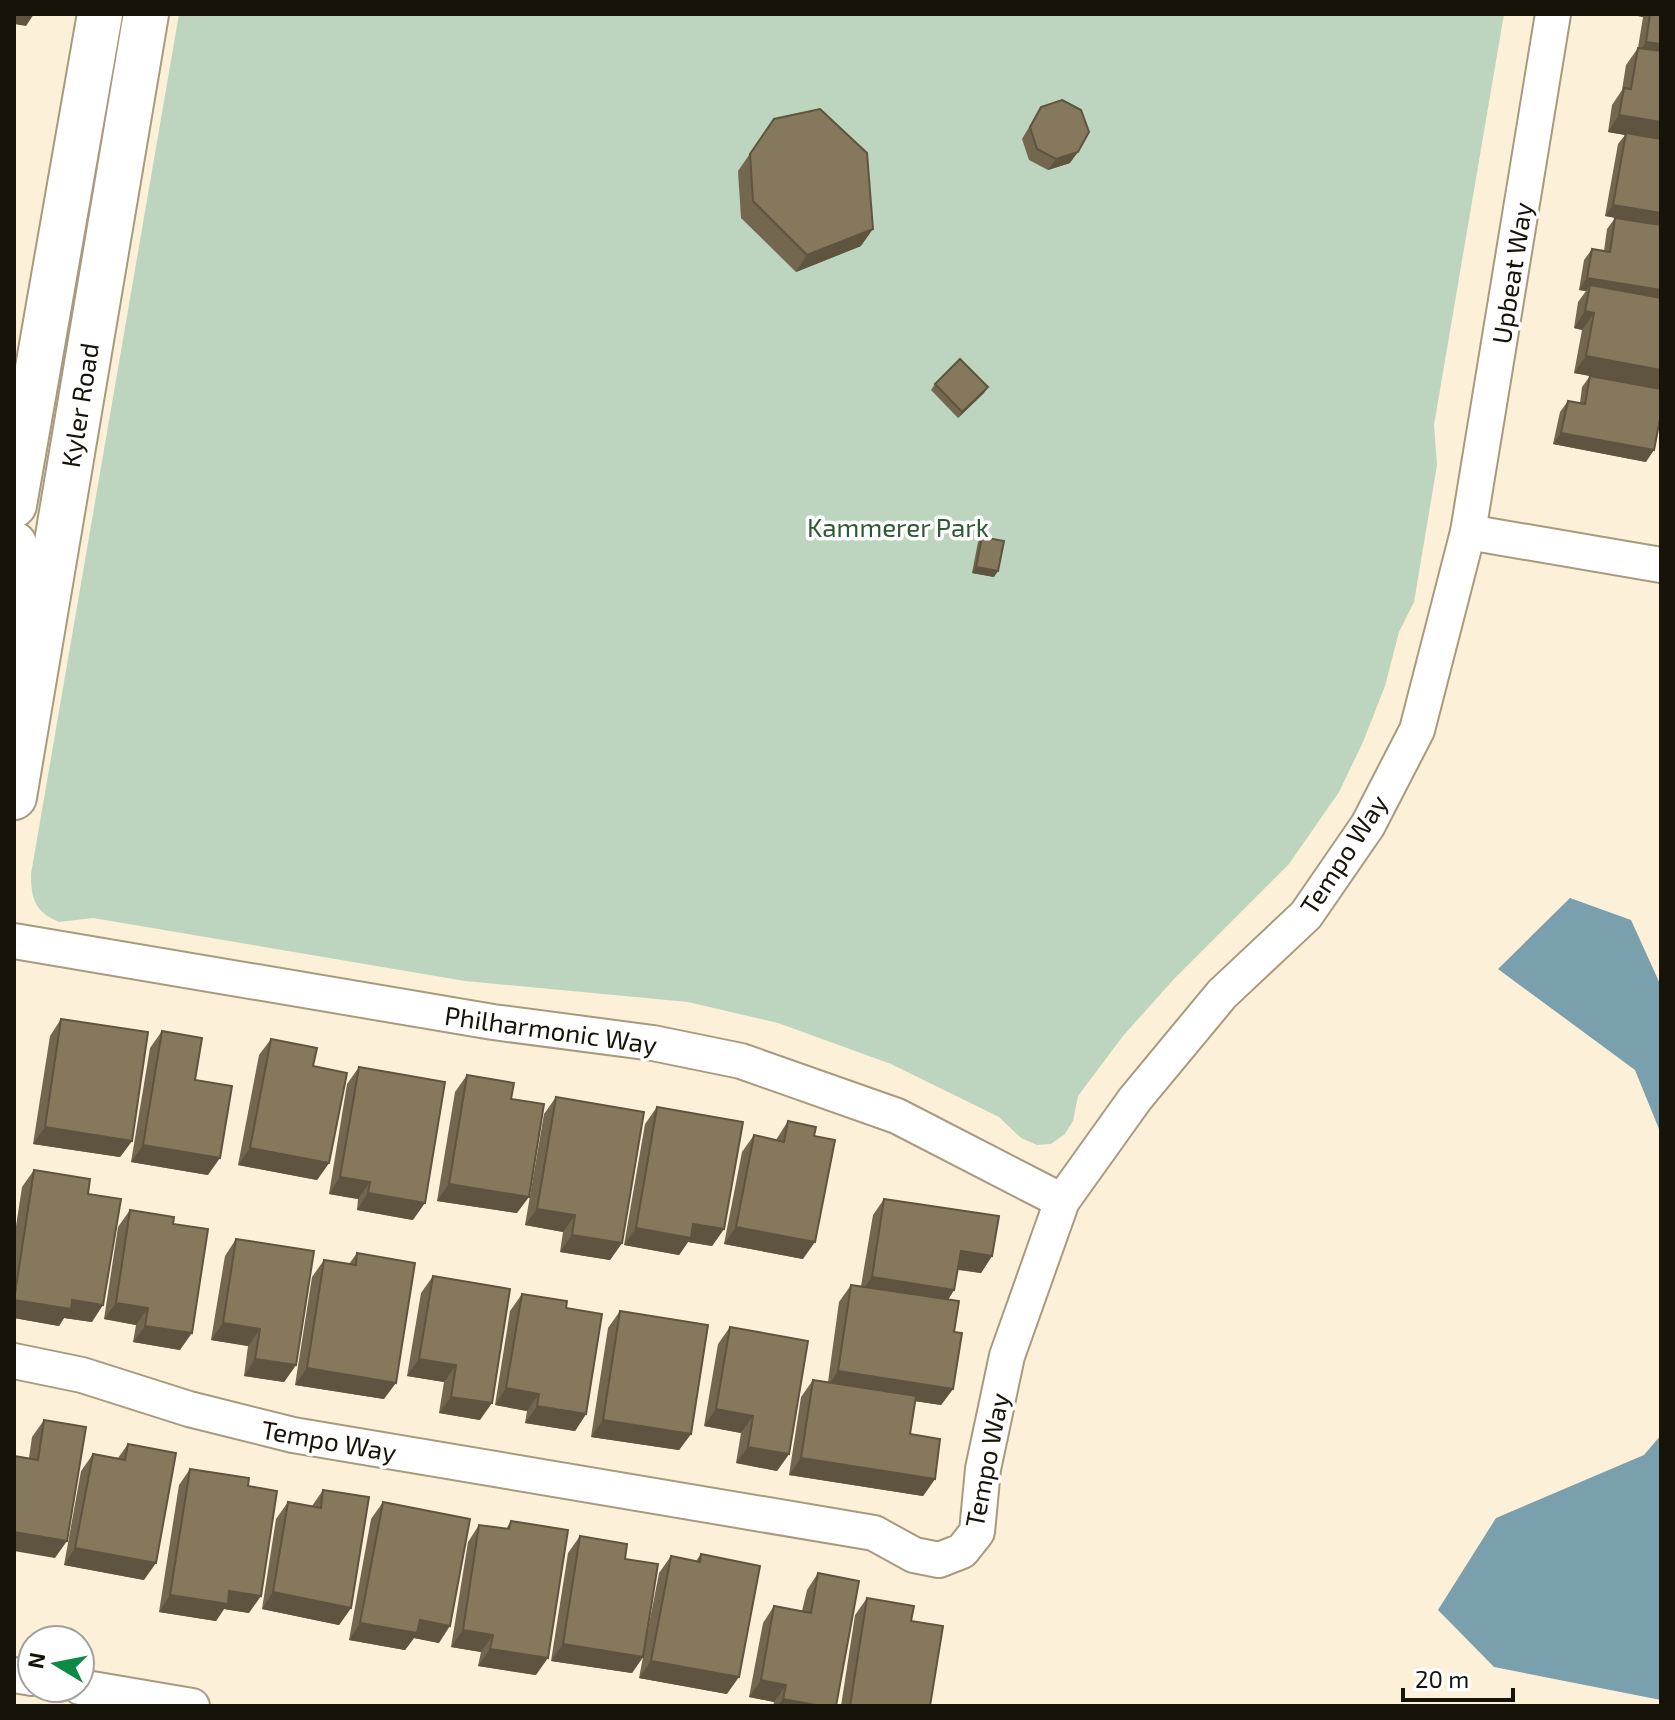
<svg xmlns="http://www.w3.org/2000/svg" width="1675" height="1720" viewBox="0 0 1675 1720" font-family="'Exo 2',sans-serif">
<rect width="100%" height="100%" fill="#fcf0d8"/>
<path fill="#bdd4be" d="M 179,14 L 1504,14 L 1434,425 L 1437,465 L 1414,602 L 1399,632 L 1385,686 L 1363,742 L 1339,792 L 1289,864 L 1174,979 L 1123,1036 L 1078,1096 L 1073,1121 L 1065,1134 L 1051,1144 L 1037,1145 L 1021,1138 L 999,1117 L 891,1064 L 778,1023 L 688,1002 L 465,981 L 93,918 L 59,922 C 35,912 31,899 31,874 Z"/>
<g fill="#7a9fad">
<path d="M 1570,898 L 1631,920 L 1661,986 L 1661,1134 L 1635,1070 L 1498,969 Z"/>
<path d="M 1661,1435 L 1661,1700 L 1494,1667 L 1438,1610 L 1496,1518 L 1644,1455 Z"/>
</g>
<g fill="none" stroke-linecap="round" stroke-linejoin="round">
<defs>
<g id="street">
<path d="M 1468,532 L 1661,565"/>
<path d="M 14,941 L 493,1022 L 653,1043 L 741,1061 L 897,1116 L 1062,1201"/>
<path d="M 14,1361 L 82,1375 L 189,1409 L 293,1435 L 874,1533 L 914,1555 L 939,1560 L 962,1551 L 977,1532 L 983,1469 L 1007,1356 L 1062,1201 L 1135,1099 L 1222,994 L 1306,915 L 1368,825 L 1417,730 L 1468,532 L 1553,14"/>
<path d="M 14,1675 L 32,1678"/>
<path d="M 80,1687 L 192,1706"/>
</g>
<g id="secondary">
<path d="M 14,505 L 100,14"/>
<path d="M 14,544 L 14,641"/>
<path d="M 14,797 L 146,14"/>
</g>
</defs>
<use href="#street" stroke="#a89a7e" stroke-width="38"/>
<use href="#secondary" stroke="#a89a7e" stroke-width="48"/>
<use href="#street" stroke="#fff" stroke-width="34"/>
<use href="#secondary" stroke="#fff" stroke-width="44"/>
</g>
<g fill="#73674f">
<path d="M 1628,14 L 1661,14 L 1646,462 L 1553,444 L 1560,412 L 1568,401 L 1580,403 L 1582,387 L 1590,376 L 1574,373 L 1582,330 L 1574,328 L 1578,302 L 1586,291 L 1579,290 L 1584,260 L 1592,249 L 1604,251 L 1607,229 L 1615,218 L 1622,219 L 1605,216 L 1618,144 L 1625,135 L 1608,132 L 1612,105 L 1622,90 L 1626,65 L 1638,48 L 1643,17 Z"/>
<path d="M 1041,107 L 1070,163 L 1048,170 L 1029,160 L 1022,139 Z"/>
<path d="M 774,119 L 861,246 L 796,272 L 741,218 L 738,171 Z"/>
<path d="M 935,384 L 984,393 L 958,418 L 931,390 Z"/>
<path d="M 982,537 L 994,577 L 972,573 L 978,542 Z"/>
<path d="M 61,1019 L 132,1141 L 120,1157 L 33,1144 L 50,1036 Z"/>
<path d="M 162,1031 L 195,1080 L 208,1175 L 131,1162 L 150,1048 Z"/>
<path d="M 271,1039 L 313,1066 L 329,1163 L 317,1180 L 238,1165 L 259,1055 Z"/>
<path d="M 359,1067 L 413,1220 L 357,1210 L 358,1199 L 329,1194 L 347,1084 Z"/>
<path d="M 467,1075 L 511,1099 L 517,1213 L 437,1201 L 455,1092 Z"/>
<path d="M 556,1097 L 622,1243 L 610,1260 L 560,1252 L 563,1232 L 525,1225 L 544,1114 Z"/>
<path d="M 657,1107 L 724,1229 L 712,1246 L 688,1242 L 679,1255 L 624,1245 L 645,1124 Z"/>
<path d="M 788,1121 L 814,1136 L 803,1259 L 724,1244 L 742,1152 L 754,1135 L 776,1140 Z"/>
<path d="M 34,1170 L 88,1194 L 92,1322 L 64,1318 L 59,1326 L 14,1318 L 14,1239 L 22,1187 Z"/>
<path d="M 884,1199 L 992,1256 L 981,1273 L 958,1270 L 954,1290 L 948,1300 L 954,1332 L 953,1389 L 941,1405 L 915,1401 L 910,1434 L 935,1479 L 923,1496 L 789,1475 L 801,1397 L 813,1380 L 828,1382 L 839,1302 L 851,1285 L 861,1286 L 873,1215 Z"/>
<path d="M 130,1210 L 173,1224 L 180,1350 L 133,1342 L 136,1325 L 104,1319 L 118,1227 Z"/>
<path d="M 236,1239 L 296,1365 L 284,1382 L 244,1376 L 248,1346 L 211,1340 L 225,1256 Z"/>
<path d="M 357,1253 L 384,1399 L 295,1385 L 312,1277 L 324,1260 L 349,1264 Z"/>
<path d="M 433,1276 L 480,1420 L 439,1413 L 444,1382 L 407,1376 L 421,1293 Z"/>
<path d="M 522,1294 L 566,1308 L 586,1414 L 575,1431 L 525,1423 L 527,1411 L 495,1405 L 510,1311 Z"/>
<path d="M 620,1311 L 691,1434 L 679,1450 L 591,1437 L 608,1328 Z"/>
<path d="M 730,1327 L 789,1454 L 777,1471 L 736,1463 L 741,1433 L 704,1426 L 718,1344 Z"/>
<path d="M 44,1420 L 55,1558 L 29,1458 L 32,1437 Z"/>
<path d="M 128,1444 L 144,1580 L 64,1565 L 81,1471 L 93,1454 L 118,1458 Z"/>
<path d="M 190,1469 L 248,1486 L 249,1613 L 224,1609 L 216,1621 L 159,1612 L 179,1485 Z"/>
<path d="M 323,1490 L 351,1608 L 339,1625 L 262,1609 L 276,1519 L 288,1502 L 312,1506 Z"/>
<path d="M 383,1502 L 439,1643 L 414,1638 L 405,1650 L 349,1640 L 371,1519 Z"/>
<path d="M 511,1521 L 536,1675 L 478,1666 L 481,1652 L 451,1647 L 468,1542 L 479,1525 L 506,1529 Z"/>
<path d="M 580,1536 L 625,1559 L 645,1645 L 659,1573 L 671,1556 L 696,1561 L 701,1554 L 727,1694 L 639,1678 L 643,1657 L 632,1673 L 551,1661 L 568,1553 Z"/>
<path d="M 818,1573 L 836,1706 L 773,1706 L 774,1702 L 749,1697 L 763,1623 L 774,1606 L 802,1611 L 807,1590 Z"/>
<path d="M 867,1598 L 911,1621 L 930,1706 L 841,1706 L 855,1615 Z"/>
</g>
<g fill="#5e5440">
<path d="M 14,14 L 34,14 L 26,26 L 14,24 Z"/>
<path d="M 1628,14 L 1645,14 L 1643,17 Z"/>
<path d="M 1646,42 L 1661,44 L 1661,57 L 1638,53 Z"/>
<path d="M 1619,115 L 1661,122 L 1661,141 L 1626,133 L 1625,135 L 1608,132 Z"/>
<path d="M 1078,152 L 1070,163 L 1048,170 L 1056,159 Z"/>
<path d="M 1613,205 L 1661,213 L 1661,226 L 1605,216 Z"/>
<path d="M 873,229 L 861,246 L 796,272 L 807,255 Z"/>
<path d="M 1587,278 L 1661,290 L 1661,303 L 1590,285 L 1586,291 L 1579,290 Z"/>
<path d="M 1585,311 L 1594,313 L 1582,330 L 1574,328 Z"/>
<path d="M 1586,356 L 1661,370 L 1661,389 L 1574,373 Z"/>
<path d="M 988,387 L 984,393 L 958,418 L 962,412 Z"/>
<path d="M 1561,433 L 1654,450 L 1646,462 L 1553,444 Z"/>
<path d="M 976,567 L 998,571 L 994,577 L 972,573 Z"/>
<path d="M 45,1127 L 132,1141 L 120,1157 L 33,1144 Z"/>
<path d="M 143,1145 L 220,1158 L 208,1175 L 131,1162 Z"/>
<path d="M 250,1148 L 329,1163 L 317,1180 L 238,1165 Z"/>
<path d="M 340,1177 L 370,1182 L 358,1199 L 329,1194 Z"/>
<path d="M 449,1184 L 529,1197 L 517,1213 L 437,1201 Z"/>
<path d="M 368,1193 L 425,1203 L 413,1220 L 357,1210 Z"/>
<path d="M 537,1209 L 575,1215 L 563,1232 L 525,1225 Z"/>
<path d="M 693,1224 L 724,1229 L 712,1246 L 688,1242 L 679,1255 L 624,1245 L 636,1228 Z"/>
<path d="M 736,1227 L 815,1242 L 803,1259 L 724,1244 Z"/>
<path d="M 572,1235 L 622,1243 L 610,1260 L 560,1252 Z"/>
<path d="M 961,1251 L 992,1256 L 981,1273 L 949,1268 Z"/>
<path d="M 872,1277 L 954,1290 L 943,1307 L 860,1294 Z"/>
<path d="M 14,1300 L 72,1300 L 103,1305 L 92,1322 L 64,1318 L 59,1326 L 14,1318 Z"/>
<path d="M 116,1303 L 148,1308 L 136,1325 L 104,1319 Z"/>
<path d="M 223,1323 L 260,1329 L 248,1346 L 211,1340 Z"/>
<path d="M 145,1326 L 192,1333 L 180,1350 L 133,1342 Z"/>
<path d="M 255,1359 L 296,1365 L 284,1382 L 244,1376 Z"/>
<path d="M 419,1359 L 456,1365 L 444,1382 L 407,1376 Z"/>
<path d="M 307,1368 L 396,1383 L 384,1399 L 295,1385 Z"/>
<path d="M 838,1371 L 953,1389 L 941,1405 L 827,1388 Z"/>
<path d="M 506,1388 L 539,1394 L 527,1411 L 495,1405 Z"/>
<path d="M 451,1397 L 492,1403 L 480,1420 L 439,1413 Z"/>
<path d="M 537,1406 L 586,1414 L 575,1431 L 525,1423 Z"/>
<path d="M 716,1409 L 753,1416 L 741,1433 L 704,1426 Z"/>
<path d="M 603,1420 L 691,1434 L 679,1450 L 591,1437 Z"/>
<path d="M 748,1447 L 789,1454 L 777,1471 L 736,1463 Z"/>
<path d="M 801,1458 L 935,1479 L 923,1496 L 789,1475 Z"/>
<path d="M 14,1532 L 67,1541 L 55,1558 L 14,1551 Z"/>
<path d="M 75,1548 L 156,1563 L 144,1580 L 64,1565 Z"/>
<path d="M 229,1591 L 261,1596 L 249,1613 L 224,1609 L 216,1621 L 159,1612 L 170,1595 Z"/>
<path d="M 273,1592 L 351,1608 L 339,1625 L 262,1609 Z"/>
<path d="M 420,1620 L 450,1626 L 439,1643 L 414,1638 L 405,1650 L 349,1640 L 360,1623 Z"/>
<path d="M 463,1630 L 493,1635 L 481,1652 L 451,1647 Z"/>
<path d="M 563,1644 L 643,1657 L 632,1673 L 551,1661 Z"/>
<path d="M 490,1649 L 548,1658 L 536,1675 L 478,1666 Z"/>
<path d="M 651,1661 L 739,1677 L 727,1694 L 639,1678 Z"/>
<path d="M 761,1680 L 786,1685 L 774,1702 L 749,1697 Z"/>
<path d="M 783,1699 L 821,1706 L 777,1706 Z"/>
</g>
<g fill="#86785c" stroke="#5e5440" stroke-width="2">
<path d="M 1650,14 L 1661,14 L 1661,44 L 1646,42 Z"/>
<path d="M 1638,48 L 1661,51 L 1661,122 L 1619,115 L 1624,88 L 1631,89 Z"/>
<path d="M 1062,100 L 1081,110 L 1089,132 L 1078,152 L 1056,159 L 1037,149 L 1030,127 L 1041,107 Z"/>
<path d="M 820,109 L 867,153 L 873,229 L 807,255 L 753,201 L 750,154 L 774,119 Z"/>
<path d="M 1626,133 L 1661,139 L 1661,213 L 1613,205 Z"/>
<path d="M 1615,218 L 1661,225 L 1661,290 L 1587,278 L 1592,249 L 1610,252 Z"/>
<path d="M 1590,285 L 1661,298 L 1661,370 L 1586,356 L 1594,313 L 1585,311 Z"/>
<path d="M 960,359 L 988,387 L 962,412 L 935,384 Z"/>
<path d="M 1590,376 L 1661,389 L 1661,414 L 1654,450 L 1561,433 L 1568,401 L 1585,404 Z"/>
<path d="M 982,537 L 1004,541 L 998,571 L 976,567 Z"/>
<path d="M 61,1019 L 148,1032 L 132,1141 L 45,1127 Z"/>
<path d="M 162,1031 L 202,1038 L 195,1080 L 232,1086 L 220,1158 L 143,1145 Z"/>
<path d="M 271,1039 L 317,1048 L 313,1066 L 347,1073 L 329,1163 L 250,1148 Z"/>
<path d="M 359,1067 L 445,1082 L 425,1203 L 368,1193 L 370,1182 L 340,1177 Z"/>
<path d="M 467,1075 L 514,1083 L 511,1099 L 544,1104 L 529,1197 L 449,1184 Z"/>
<path d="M 556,1097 L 644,1112 L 622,1243 L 572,1235 L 575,1215 L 537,1209 Z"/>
<path d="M 657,1107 L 743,1122 L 724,1229 L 693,1224 L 691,1238 L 636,1228 Z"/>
<path d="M 788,1121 L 816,1127 L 814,1136 L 835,1140 L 815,1242 L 736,1227 L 754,1135 L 784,1142 Z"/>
<path d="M 34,1170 L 90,1179 L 88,1194 L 121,1199 L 103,1305 L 72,1300 L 71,1309 L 14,1300 Z"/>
<path d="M 884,1199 L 999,1216 L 992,1256 L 961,1251 L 954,1290 L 872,1277 Z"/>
<path d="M 130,1210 L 174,1217 L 173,1224 L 208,1229 L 192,1333 L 145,1326 L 148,1308 L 116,1303 Z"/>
<path d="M 236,1239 L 314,1251 L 296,1365 L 255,1359 L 260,1329 L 223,1323 Z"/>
<path d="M 357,1253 L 415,1263 L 396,1383 L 307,1368 L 324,1260 L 356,1265 Z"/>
<path d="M 433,1276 L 510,1289 L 492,1403 L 451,1397 L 456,1365 L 419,1359 Z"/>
<path d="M 851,1285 L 959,1301 L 954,1332 L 962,1333 L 953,1389 L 838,1371 Z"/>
<path d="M 522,1294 L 567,1301 L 566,1308 L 602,1314 L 586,1414 L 537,1406 L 539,1394 L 506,1388 Z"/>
<path d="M 620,1311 L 708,1325 L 691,1434 L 603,1420 Z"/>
<path d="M 730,1327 L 808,1341 L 789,1454 L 748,1447 L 753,1416 L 716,1409 Z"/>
<path d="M 813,1380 L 916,1396 L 910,1434 L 940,1439 L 935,1479 L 801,1458 Z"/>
<path d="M 44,1420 L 86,1427 L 67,1541 L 14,1532 L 14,1456 L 38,1460 Z"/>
<path d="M 128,1444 L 176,1453 L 156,1563 L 75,1548 L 93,1454 L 125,1460 Z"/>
<path d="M 190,1469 L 249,1478 L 248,1486 L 277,1491 L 261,1596 L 229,1591 L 228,1604 L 170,1595 Z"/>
<path d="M 323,1490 L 369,1497 L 351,1608 L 273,1592 L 288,1502 L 321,1508 Z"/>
<path d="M 383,1502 L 470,1519 L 450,1626 L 420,1620 L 417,1633 L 360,1623 Z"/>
<path d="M 511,1521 L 568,1530 L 548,1658 L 490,1649 L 493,1635 L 463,1630 L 479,1525 L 509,1529 Z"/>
<path d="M 580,1536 L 627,1544 L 625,1559 L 658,1564 L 643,1657 L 563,1644 Z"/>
<path d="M 701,1554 L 760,1566 L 739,1677 L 651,1661 L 671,1556 L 700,1562 Z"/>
<path d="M 818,1573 L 859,1581 L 836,1706 L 821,1706 L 783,1699 L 786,1685 L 761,1680 L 774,1606 L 811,1613 Z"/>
<path d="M 867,1598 L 914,1606 L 911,1621 L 943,1626 L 930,1706 L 850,1706 Z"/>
</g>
<g text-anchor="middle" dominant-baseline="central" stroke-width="7" stroke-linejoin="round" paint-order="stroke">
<g font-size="26" fill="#181308" stroke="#fff">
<text transform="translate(1511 273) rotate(-81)">Upbeat Way</text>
<text transform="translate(79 405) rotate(-81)">Kyler Road</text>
<text transform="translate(1343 854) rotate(-57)">Tempo Way</text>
<text transform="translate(551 1029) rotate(8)">Philharmonic Way</text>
<text transform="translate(329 1440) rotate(10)">Tempo Way</text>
<text transform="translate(986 1460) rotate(-79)">Tempo Way</text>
</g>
<g font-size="26" fill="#2f5935" stroke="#fff">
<text x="898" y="526">Kammerer Park</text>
</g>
</g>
<rect width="1675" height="1720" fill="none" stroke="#181308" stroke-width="32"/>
<g transform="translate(56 1664) rotate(280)"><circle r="38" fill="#ffffff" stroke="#a3a19c" stroke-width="2"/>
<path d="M0-6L14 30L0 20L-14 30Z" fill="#0d8b46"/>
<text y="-12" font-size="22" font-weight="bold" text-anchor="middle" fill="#181308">N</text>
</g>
<path d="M1403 1688v12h110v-12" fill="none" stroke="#181308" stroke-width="4"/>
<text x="1415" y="1688" font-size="24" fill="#181308" stroke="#ffffff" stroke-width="6" paint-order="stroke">20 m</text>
</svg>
